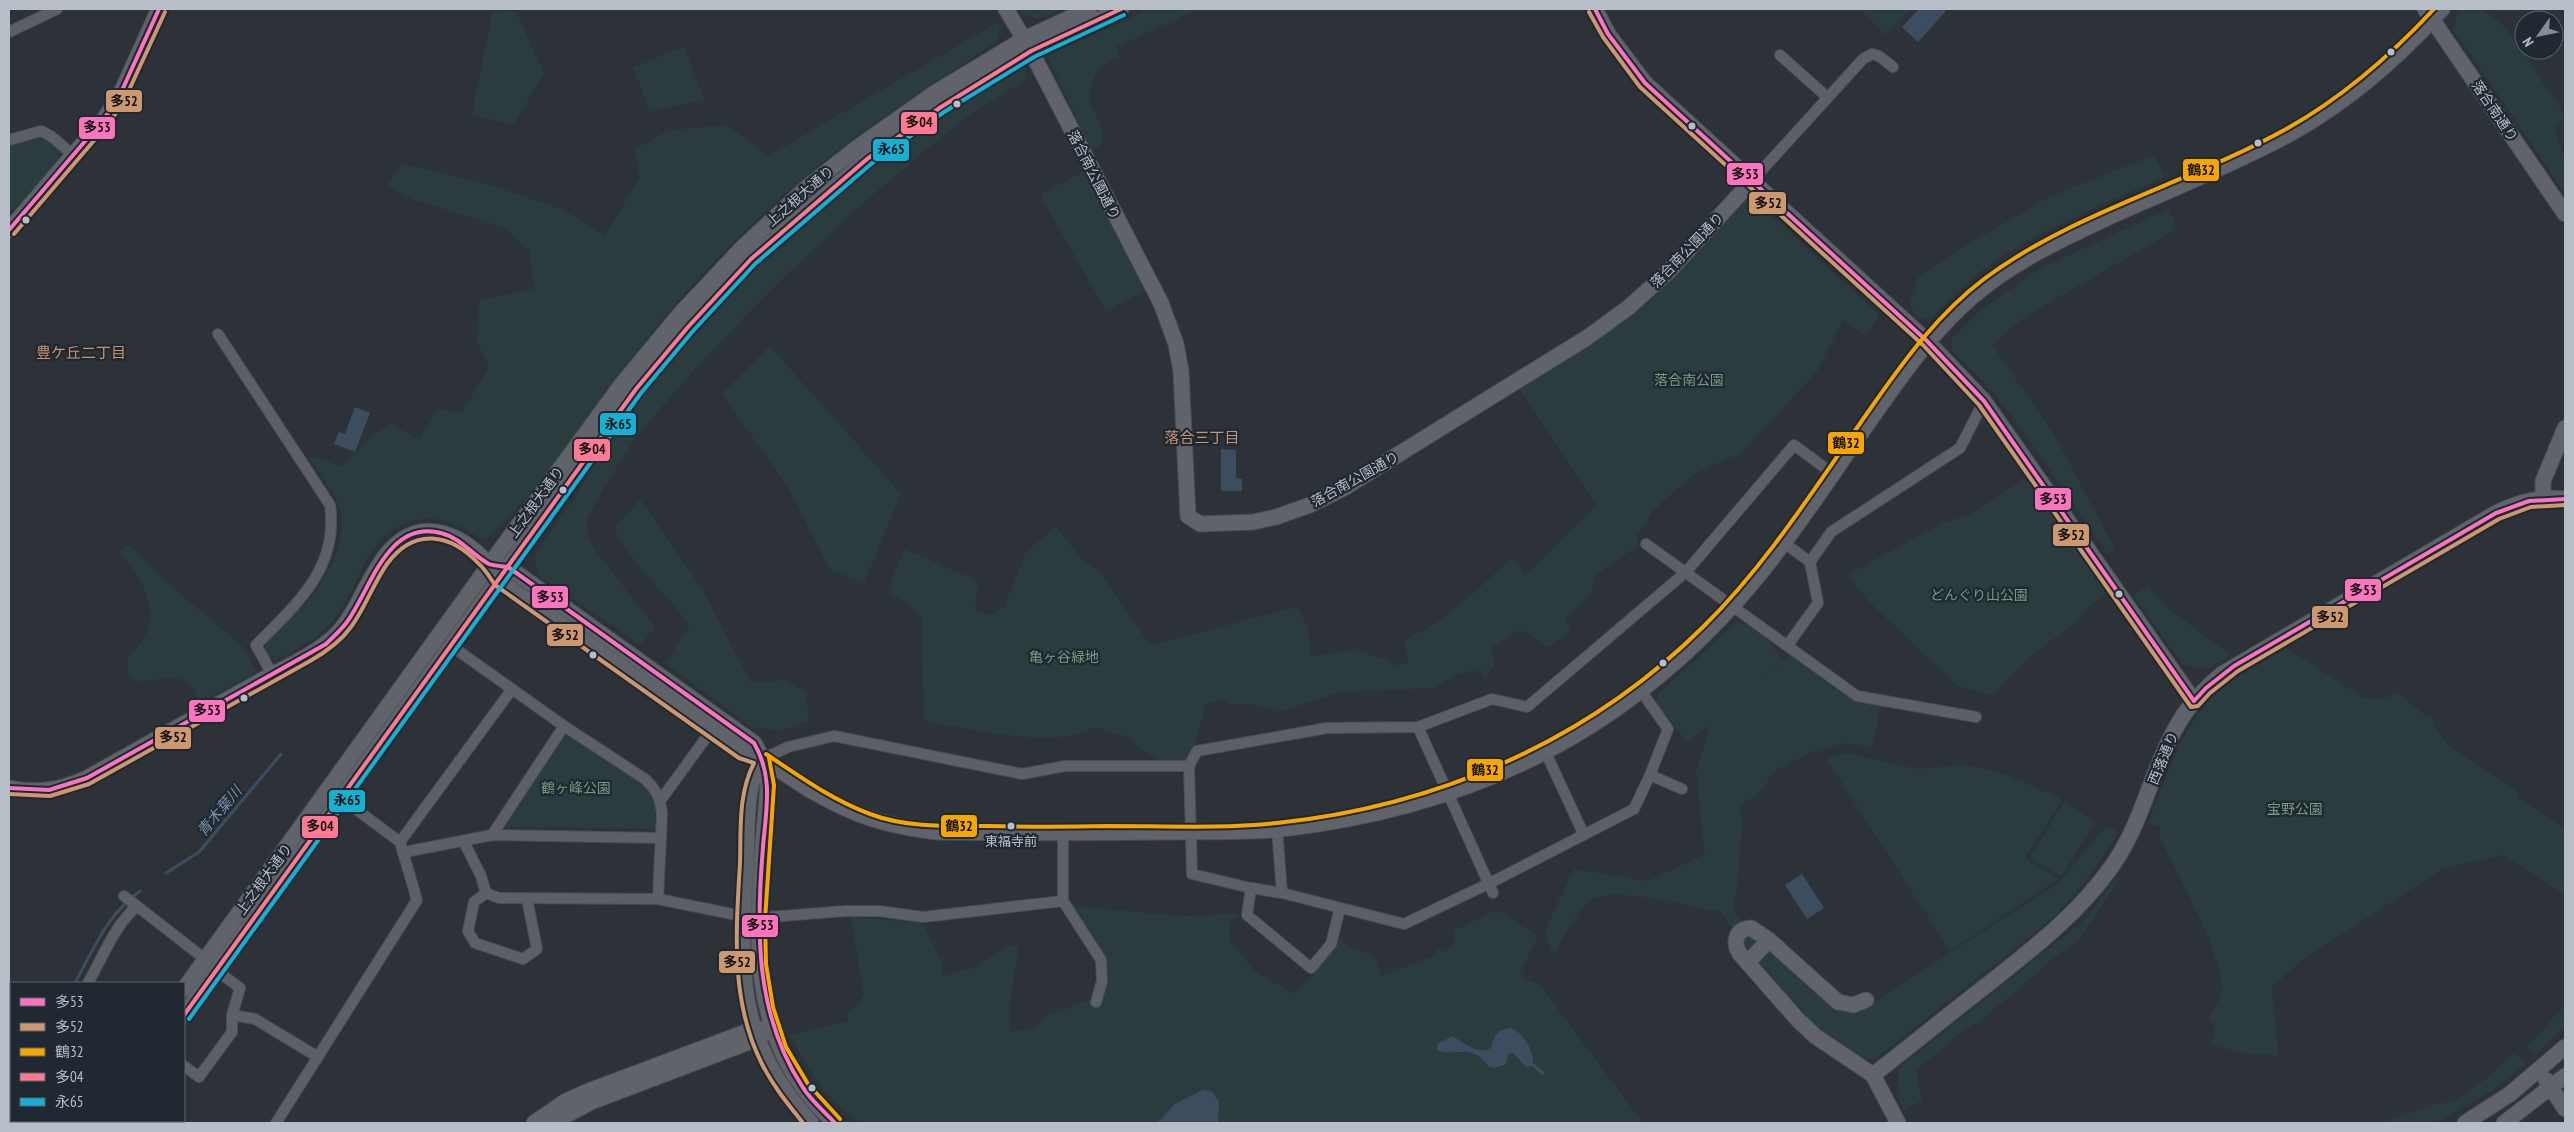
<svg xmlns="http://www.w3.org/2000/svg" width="2574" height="1132" viewBox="0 0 2574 1132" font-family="'PT Sans Narrow','Noto Sans JP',sans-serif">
<rect width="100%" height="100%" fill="#2c3238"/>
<g fill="#2a3c3e">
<path d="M 493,9 L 516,12 L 544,73 L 513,126 L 472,114 Z"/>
<path d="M 1014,9 L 1062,9 L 1039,19 L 1017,13 Z"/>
<path d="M 1150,9 L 1199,9 L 1116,47 L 1120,57 C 1116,59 1109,60 1106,63 C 1095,71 1087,89 1090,102 C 1095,116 1106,127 1103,143 L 1092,151 L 1047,56 Z"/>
<path d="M 1860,9 L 1911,9 L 1886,35 Z"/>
<path d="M 2462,9 L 2481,9 L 2505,27 L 2563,112 L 2563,117 L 2556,125 L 2556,132 L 2565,160 L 2565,193 L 2454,30 L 2456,17 Z"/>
<path d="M 1000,21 L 998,40 C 950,73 899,105 851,140 C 786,189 726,246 672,308 C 607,383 558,473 485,540 C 470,533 452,521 435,519 C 408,516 382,532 369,555 C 358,574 351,595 339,613 C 325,635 299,648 276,660 L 269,658 C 266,654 264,650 266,644 C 270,636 289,622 296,614 C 320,590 353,541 338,505 C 332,489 319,474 310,459 L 316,456 L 342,467 L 373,435 L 391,424 L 420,440 L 437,410 L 462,412 L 489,367 L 477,342 L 479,300 L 534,289 L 529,250 L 502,227 L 412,199 L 386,185 L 403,164 L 490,185 L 564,210 L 605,236 L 640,177 L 635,149 L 669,130 L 727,125 L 768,156 Z"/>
<path d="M 684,47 L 705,100 L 650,111 L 633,67 Z"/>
<path d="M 1024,68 L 1028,78 L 962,120 L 856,209 L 777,284 L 698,365 L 636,437 L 602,491 L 587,520 L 588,537 L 597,553 L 655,627 L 641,645 L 537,575 L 534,555 L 575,498 L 591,468 L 646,392 L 732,292 L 820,203 L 870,162 L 946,114 Z"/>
<path d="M 34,138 L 45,139 L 61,151 L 60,159 L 25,199 L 10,211 L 9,145 Z"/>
<path d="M 2154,155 L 2165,177 C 2108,202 2048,225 1997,260 C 1972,276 1952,297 1931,318 L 1918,319 L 1909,302 L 1918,277 L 1958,250 L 2049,197 Z"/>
<path d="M 1086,170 L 1148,289 L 1106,311 L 1040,195 Z"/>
<path d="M 1745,199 L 1754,199 L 1879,315 L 1866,337 L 1843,319 L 1818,370 L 1741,453 L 1698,472 L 1674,491 L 1652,512 L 1642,530 L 1635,534 L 1639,545 L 1595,575 L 1592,592 L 1566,618 L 1571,630 L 1549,647 L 1520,630 L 1491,648 L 1495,665 L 1484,679 L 1480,668 L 1454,676 L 1434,688 L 1341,692 L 1279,712 L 1251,704 L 1231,705 L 1227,699 L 1206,704 L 1194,749 L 1182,764 L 1164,762 L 1139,748 L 1132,738 L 1094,727 C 1061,751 964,728 924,721 L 921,618 L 911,604 L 887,592 L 904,549 L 978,581 L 975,610 L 991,615 L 1004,607 L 1026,552 L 1056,526 L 1081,559 L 1100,572 L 1150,645 L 1297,607 L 1308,627 L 1311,656 L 1354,650 L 1381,658 L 1397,666 L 1409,661 L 1404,640 C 1449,620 1477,589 1513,557 L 1525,575 L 1597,506 L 1519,388 L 1590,342 Z"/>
<path d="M 2169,209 L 2177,229 L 2023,318 L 1992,345 L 2054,434 L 2115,549 L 2108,554 L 2025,434 L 1990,388 L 1952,350 L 1952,338 L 1982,309 L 2041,268 Z"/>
<path d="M 770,346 L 901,494 L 864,583 L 830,570 L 788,487 L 722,394 Z"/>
<path d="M 2026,478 L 2107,593 L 2085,610 L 2074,624 L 2030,656 L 1992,695 L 1958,686 L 1867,600 L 1848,574 L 1941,524 L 1971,514 Z"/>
<path d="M 640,499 L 704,592 L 751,683 L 783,680 L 807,692 L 808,721 L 780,731 L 752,727 L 665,663 L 690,625 L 630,555 L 614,529 Z"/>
<path d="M 130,545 L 163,579 L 243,647 L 257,672 L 200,703 C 197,698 195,690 191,685 C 179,672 152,682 136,681 L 129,676 L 127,660 C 131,653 137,649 141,642 C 164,608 139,578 119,551 Z"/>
<path d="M 2148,586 L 2167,608 L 2231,655 L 2207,669 L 2183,665 L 2133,595 Z"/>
<path d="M 1736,623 C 1757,623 1772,644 1782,661 L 1760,681 L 1790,655 L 1854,700 L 1881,706 L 1872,747 L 1845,743 L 1817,750 L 1789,763 L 1775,771 L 1757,795 L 1746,801 L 1739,810 L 1744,826 L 1740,841 L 1739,874 L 1733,912 L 1773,953 L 1838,1009 L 1858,1012 L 2059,883 L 2106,826 L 2118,831 C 2099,866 2076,895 2047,923 L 1875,1059 L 1864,1060 L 1821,1032 L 1742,948 L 1741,940 L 1720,911 L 1712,911 C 1687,905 1611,885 1590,901 C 1574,913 1564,939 1553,956 L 1544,932 L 1574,869 L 1648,881 L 1705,854 L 1696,773 L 1710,725 L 1687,742 L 1656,703 L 1657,695 Z"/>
<path d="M 2287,648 L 2365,699 L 2387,699 L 2397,692 L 2426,716 L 2431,715 L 2439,733 L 2450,747 L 2519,793 L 2517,797 L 2565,829 L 2565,895 L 2503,855 L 2444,868 L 2302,960 L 2272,987 L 2278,1056 L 2243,1053 L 2211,1045 L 2216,1029 L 2209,1018 C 2213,1009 2222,998 2222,988 C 2224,958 2174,868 2159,836 L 2161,828 L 2148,823 C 2165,782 2178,735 2208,702 C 2229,679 2260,664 2287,648 Z"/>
<path d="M 565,732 L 642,784 C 658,800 656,807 655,829 L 501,827 Z"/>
<path d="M 1846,753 L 1917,769 L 1964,765 L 1999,772 L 2062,799 L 2025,858 L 2058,879 L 1950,951 L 1826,758 Z"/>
<path d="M 2064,802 L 2095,822 L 2061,877 L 2030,858 Z"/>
<path d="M 2116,879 L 2117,883 L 2078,942 L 2066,948 L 1978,1023 L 1963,1030 L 1917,1070 L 1917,1082 L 1923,1100 L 1904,1110 L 1896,1092 L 1900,1067 L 2083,921 Z"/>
<path d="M 1073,906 L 1182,916 L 1239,914 L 1229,924 L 1230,941 L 1256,972 L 1295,994 L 1333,950 L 1337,937 L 1354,949 L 1374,956 L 1382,976 L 1433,956 L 1437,949 L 1447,952 L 1455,942 L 1452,931 L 1497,910 L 1538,936 L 1519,976 L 1540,985 L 1643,1123 L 860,1123 C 826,1098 810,1072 790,1035 L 848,1021 L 848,1012 L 857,1007 L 864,994 L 851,917 L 923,923 L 941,961 L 944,976 L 970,969 L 1007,947 L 1019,945 L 1009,1007 L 1011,1032 L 1034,1029 L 1048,1015 L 1102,996 C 1115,956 1094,938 1073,906 Z"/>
<path d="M 2565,1004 L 2565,1026 L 2535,1055 L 2524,1048 L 2536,1038 Z"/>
<path d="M 2514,1053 L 2526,1063 L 2496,1088 L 2436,1123 L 2381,1123 L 2435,1104 L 2452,1102 L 2490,1076 Z"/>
</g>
<g fill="#3d4d60">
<path d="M 1919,9 L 1943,9 L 1946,11 L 1918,42 L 1902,27 Z"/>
<path d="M 355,407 L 370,413 L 355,452 L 334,444 L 339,432 L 345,434 Z"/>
<path d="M 1221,449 L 1236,450 L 1236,478 L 1242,479 L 1242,491 L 1221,491 Z"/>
<path d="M 1802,874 L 1824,908 L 1807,919 L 1785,885 Z"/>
<path d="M 1512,1028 C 1524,1034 1534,1051 1533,1065 L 1527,1068 L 1513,1053 L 1508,1054 L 1506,1064 L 1494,1068 L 1489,1067 C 1471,1041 1454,1058 1437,1050 L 1437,1044 L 1453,1036 C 1465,1044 1478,1055 1491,1048 C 1495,1035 1497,1029 1512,1028 Z"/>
<path d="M 1203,1090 L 1211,1091 L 1219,1101 L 1218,1123 L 1157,1123 L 1175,1104 Z"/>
</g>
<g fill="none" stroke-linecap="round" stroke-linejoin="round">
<g stroke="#3d4d60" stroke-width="3">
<path d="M 166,873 L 199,852 L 281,754"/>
<path d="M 75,983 C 94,948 107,915 140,891"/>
<path d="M 1533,1065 L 1543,1073"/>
<path d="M 9,1103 L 11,1100"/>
</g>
<defs>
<g id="street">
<path d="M 9,32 L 57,9"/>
<path d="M 1780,55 L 1827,97"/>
<path d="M 9,140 L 41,131 L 51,136 L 73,155"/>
<path d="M 1751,182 L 1863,59 L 1872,54 L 1879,56 L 1893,67"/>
<path d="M 218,334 L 330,505 C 339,568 297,604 256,645 L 272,674"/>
<path d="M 1783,542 L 1810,562"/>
<path d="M 1646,544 L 1857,696 L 1976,717"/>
<path d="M 450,645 L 564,726 L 645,779 C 656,789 660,798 662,813 L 658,899"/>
<path d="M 1787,646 L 1818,603 L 1810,562 L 1831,532 L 1960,448 L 1984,401"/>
<path d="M 1418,727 L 1493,893"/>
<path d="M 1546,753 L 1584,835"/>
<path d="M 763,759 L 788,747 L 834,736 L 1022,774 L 1065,766 L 1189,766 L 1197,751 L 1327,728 L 1418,727 L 1492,699 L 1527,707 L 1686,572 L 1794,445 L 1832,473"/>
<path d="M 1189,766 L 1192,874 L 1251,888 L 1282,893 L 1404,924 L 1490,883 L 1634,809 L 1650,775 L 1668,729 L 1641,691"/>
<path d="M 1650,775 L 1682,789"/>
<path d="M 660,801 L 711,731"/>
<path d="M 1277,829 L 1282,893"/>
<path d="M 1063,833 L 1063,901 L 1101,960 L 1102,981 L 1096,1002"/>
<path d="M 492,835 L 564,726"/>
<path d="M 400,842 L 512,689"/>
<path d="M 464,842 L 481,876 L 486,893 L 499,898 L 658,899 L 742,916 L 769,917 L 846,911 L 879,911 L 923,917 L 1063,901"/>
<path d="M 405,852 L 492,835 L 661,838"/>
<path d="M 1251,888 L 1247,915 L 1311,968 L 1331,944 L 1340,908"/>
<path d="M 486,893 L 474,902 L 468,931 L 475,943 L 523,959 L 537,949 L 527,899"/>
<path d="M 124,896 L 205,959"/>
<path d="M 88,983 C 103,957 114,926 137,906"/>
<path d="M 232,1015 L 255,1019 L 318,1057"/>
<path d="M 184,1066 L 199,1077 L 232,1032 L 232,1015 L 240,988 L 216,970"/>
<path d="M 9,1120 L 11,1118"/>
<path d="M 276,1123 L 417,900 L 400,842 L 329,789"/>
</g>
<g id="secondary">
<path d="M 1006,9 L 1031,51 L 1161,303 L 1176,344 L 1181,371 L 1188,516 L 1200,524 L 1253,522 L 1276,517 L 1310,505 L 1344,488 L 1588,337 L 1629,307 L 1670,270 L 1751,182"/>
<path d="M 1595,9 L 1608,34 L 1645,83 L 1927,341 L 1984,401 L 2194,701"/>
<path d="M 2425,9 L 2565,214"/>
<path d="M 9,230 L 104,119 L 119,97 L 159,9"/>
<path d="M 2543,498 L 2543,481 L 2565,428"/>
<path d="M 500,566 L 508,567 L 754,743 L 763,759 L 768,785 C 759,902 734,1035 835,1123"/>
<path d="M 763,759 C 760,767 754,775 752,783 C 746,800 747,843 746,863 C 739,970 735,1038 811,1123"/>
<path d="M 9,788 C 38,794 61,790 87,778 C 143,747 199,715 255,684 C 282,668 313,657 336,635 C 365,606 376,541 420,532 C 451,526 485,554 499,580 L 743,753 C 769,760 787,776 810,790 C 855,816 885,826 937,832 C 1012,833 1088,833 1164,832 C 1203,831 1243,833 1282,829 C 1477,807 1633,728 1758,576 C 1804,520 1843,457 1885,399 C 1912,361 1938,326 1973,296 C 2013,262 2060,240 2107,218 C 2167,191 2230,166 2288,135 C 2346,103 2398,58 2442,9"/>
<path d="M 1769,940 L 1838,1002 L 1853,1005 L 1866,1000"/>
<path d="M 1748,962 L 1769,940 L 1751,928 C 1736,929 1732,942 1740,954 L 1798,1020 L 1815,1036 L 1873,1075 L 1898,1123"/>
<path d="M 184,989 L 490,564 L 622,384 L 679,315 L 741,249 L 806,188 L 858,147 L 933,94 L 1024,39 L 1089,9"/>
<path d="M 184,1015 L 636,389 L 688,327 L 751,259 L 867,159 L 941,107 L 1031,51 L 1121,9"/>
<path d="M 1873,1075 C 1913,1044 1952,1012 1992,981 C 2036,946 2079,913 2112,866 C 2144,821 2152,765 2181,719 C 2192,701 2207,687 2222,674 L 2496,513 C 2518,502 2540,496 2565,499"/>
<path d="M 2546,1080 L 2565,1109"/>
<path d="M 121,1121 L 125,1123"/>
<path d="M 150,1121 L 153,1123"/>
<path d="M 98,1123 L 99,1121"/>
<path d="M 534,1123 L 566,1101 L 586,1092 L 754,1029 L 762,1029"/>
<path d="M 552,1123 L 591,1102 L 757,1039 L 764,1034"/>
<path d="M 2465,1123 L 2510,1094 L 2565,1047"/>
<path d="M 2504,1123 L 2565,1076"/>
</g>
</defs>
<use href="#street" stroke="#4a4e53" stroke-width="12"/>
<use href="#secondary" stroke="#4a4e53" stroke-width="17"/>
<use href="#street" stroke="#5c6066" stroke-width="10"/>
<use href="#secondary" stroke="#60646a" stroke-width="15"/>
<defs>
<g id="bus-1">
<path d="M 1595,9 L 1608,34 L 1645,83 L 1927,341 L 1984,401 L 2194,701 L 2206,688 L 2234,666 L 2496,513 L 2529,501 L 2565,499"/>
<path d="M 9,230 L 104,119 L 119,97 L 159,9"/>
<path d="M 9,788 L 49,790 L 87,778 L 326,644 C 333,637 341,630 347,622 C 371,589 387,519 441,533 C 461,538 472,555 489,564 C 494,566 502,566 508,567 L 754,743 C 774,778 766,809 763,847 C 756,930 755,1014 802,1086 C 810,1100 824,1111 835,1123"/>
</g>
<g id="bus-2">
<path d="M 1589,12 L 1603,37 L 1640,87 L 1923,345 L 1979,405 L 2191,707 L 2198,706 L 2210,693 L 2238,671 L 2499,519 L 2531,507 L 2565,505"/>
<path d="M 14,234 L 109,123 L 124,101 L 165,12"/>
<path d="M 9,794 L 50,796 L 89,784 L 310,661 C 326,652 340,642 351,627 C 365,608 373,584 387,564 C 414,527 450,533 479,564 C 486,570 490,578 495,585 L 739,758 L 754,763 C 738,794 741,829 740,863 C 736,931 730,1001 762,1064 C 773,1086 788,1104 803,1123"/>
</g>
<g id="bus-3">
<path d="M 766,754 C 799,776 832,800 870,814 C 907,828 949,826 988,826 C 1028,827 1068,827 1108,826 C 1164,826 1221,829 1277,823 C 1438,806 1588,741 1703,627 C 1770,561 1819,481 1873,405 C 1905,359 1939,313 1984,279 C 2075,211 2190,183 2288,128 C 2343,97 2391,55 2434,9"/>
<path d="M 769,758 L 774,785 L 765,920 L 766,964 L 773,1007 L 786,1047 L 808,1084 L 840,1119"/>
</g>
<path id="bus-4" d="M 184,1015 L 636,389 L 688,327 L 751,259 L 867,159 L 941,107 L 1031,51 L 1121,9"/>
<path id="bus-5" d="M 189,1019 L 641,393 L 693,331 L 755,264 L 871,164 L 944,112 L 1034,57 L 1124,15"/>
</defs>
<use href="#bus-1" stroke="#202832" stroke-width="8"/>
<use href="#bus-2" stroke="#202832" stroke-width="8"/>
<use href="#bus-3" stroke="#202832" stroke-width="8"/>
<use href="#bus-4" stroke="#202832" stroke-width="8"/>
<use href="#bus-5" stroke="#202832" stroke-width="8"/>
<use href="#bus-1" stroke="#fc73be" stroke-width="4"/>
<use href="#bus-2" stroke="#cd976f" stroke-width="4"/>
<use href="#bus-3" stroke="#f7a600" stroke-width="4"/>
<use href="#bus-4" stroke="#fe7a93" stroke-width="4"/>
<use href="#bus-5" stroke="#13b2d5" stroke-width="4"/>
</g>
<g fill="#b7bec8" stroke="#202832" stroke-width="2">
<circle cx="2391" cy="52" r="4.5"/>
<circle cx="957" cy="104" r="4.5"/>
<circle cx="1692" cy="126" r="4.5"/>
<circle cx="2258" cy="143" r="4.5"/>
<circle cx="26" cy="220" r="4.5"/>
<circle cx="563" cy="490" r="4.5"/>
<circle cx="2119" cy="594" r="4.5"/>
<circle cx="593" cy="655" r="4.5"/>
<circle cx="1663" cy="663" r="4.5"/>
<circle cx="244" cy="698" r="4.5"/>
<circle cx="1011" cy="826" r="4.5"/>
<circle cx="812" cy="1088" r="4.5"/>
</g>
<g text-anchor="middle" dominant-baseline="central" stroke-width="4.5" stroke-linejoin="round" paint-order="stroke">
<g font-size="13" fill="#b7bec8" stroke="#202832">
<text x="1011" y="841">東福寺前</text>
</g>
<g font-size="14" fill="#b7bec8" stroke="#202832">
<text transform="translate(2495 111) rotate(56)">落合南通り</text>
<text transform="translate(1094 175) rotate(63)">落合南公園通り</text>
<text transform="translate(800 196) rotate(-41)">上之根大通り</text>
<text transform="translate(1687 250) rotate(-46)">落合南公園通り</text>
<text transform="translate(1355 479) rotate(-29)">落合南公園通り</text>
<text transform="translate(536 502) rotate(-54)">上之根大通り</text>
<text transform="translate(2163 758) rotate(-67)">西落通り</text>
<text transform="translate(264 879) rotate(-54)">上之根大通り</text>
</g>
<g font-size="14" fill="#789b7f" stroke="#202832">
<text x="1689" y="380">落合南公園</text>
<text x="1979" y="595">どんぐり山公園</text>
<text x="1064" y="657">亀ヶ谷緑地</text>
<text x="576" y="788">鶴ヶ峰公園</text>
<text x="2295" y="809">宝野公園</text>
</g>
<g font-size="15" fill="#ca9370" stroke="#202832">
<text x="81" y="352">豊ケ丘二丁目</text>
<text x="1202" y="437">落合三丁目</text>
</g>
<g font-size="15" font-style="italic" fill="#7b90a8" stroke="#202832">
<text transform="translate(219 811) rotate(-50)">青木葉川</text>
</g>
</g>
<g stroke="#202832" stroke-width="2">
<rect x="105" y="89" width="38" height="24" rx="5" fill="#cd976f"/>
<rect x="900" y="111" width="38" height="24" rx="5" fill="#fe7a93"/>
<rect x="78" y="116" width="38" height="24" rx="5" fill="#fc73be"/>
<rect x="872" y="138" width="38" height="24" rx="5" fill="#13b2d5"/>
<rect x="2182" y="158" width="38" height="24" rx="5" fill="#f7a600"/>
<rect x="1726" y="162" width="38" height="24" rx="5" fill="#fc73be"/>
<rect x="1748" y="191" width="39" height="24" rx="5" fill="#cd976f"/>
<rect x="599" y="412" width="38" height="24" rx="5" fill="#13b2d5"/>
<rect x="1827" y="431" width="38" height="24" rx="5" fill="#f7a600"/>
<rect x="573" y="438" width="38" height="24" rx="5" fill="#fe7a93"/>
<rect x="2034" y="487" width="38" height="24" rx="5" fill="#fc73be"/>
<rect x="2052" y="523" width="38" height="24" rx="5" fill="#cd976f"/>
<rect x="2344" y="578" width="38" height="24" rx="5" fill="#fc73be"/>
<rect x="531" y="585" width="38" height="24" rx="5" fill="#fc73be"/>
<rect x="2311" y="605" width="38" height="24" rx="5" fill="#cd976f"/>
<rect x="546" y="623" width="38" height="24" rx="5" fill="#cd976f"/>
<rect x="188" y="699" width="38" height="24" rx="5" fill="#fc73be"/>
<rect x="154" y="726" width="38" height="24" rx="5" fill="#cd976f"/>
<rect x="1466" y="758" width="38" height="24" rx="5" fill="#f7a600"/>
<rect x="328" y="789" width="38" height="24" rx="5" fill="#13b2d5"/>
<rect x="940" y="814" width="38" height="24" rx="5" fill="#f7a600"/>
<rect x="301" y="815" width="38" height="24" rx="5" fill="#fe7a93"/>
<rect x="741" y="914" width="38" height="24" rx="5" fill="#fc73be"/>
<rect x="718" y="950" width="38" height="24" rx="5" fill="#cd976f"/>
</g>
<g font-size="14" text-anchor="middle" font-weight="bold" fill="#111">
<text x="124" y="106">多52</text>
<text x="919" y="127">多04</text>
<text x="97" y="132">多53</text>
<text x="891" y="154">永65</text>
<text x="2201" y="175">鶴32</text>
<text x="1745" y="179">多53</text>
<text x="1768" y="208">多52</text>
<text x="618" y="429">永65</text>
<text x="1846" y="448">鶴32</text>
<text x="592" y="454">多04</text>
<text x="2053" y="504">多53</text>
<text x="2071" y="540">多52</text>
<text x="2363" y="595">多53</text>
<text x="550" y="602">多53</text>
<text x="2330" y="622">多52</text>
<text x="565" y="640">多52</text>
<text x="207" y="715">多53</text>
<text x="173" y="742">多52</text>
<text x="1485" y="775">鶴32</text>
<text x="347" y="805">永65</text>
<text x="959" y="831">鶴32</text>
<text x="320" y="831">多04</text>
<text x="760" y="930">多53</text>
<text x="737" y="967">多52</text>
</g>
<rect width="2574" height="1132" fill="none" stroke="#b7bec8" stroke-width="20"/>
<rect x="10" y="982" width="175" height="140" fill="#202832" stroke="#5c646e"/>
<rect x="20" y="998" width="25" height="8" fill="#fc73be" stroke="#5c646e"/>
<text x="55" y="1007" font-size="15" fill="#b7bec8">多53</text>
<rect x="20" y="1023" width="25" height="8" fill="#cd976f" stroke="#5c646e"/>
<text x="55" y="1032" font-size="15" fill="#b7bec8">多52</text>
<rect x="20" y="1048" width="25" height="8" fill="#f7a600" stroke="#5c646e"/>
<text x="55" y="1057" font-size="15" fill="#b7bec8">鶴32</text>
<rect x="20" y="1073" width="25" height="8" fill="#fe7a93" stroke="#5c646e"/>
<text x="55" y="1082" font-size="15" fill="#b7bec8">多04</text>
<rect x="20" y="1098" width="25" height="8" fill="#13b2d5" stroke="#5c646e"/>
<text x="55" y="1107" font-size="15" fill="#b7bec8">永65</text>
<g transform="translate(2539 35) rotate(237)"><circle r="24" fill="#202832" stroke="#5c646e"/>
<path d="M0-4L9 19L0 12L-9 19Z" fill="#868d96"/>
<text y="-8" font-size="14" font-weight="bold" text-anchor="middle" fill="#b7bec8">N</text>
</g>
</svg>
